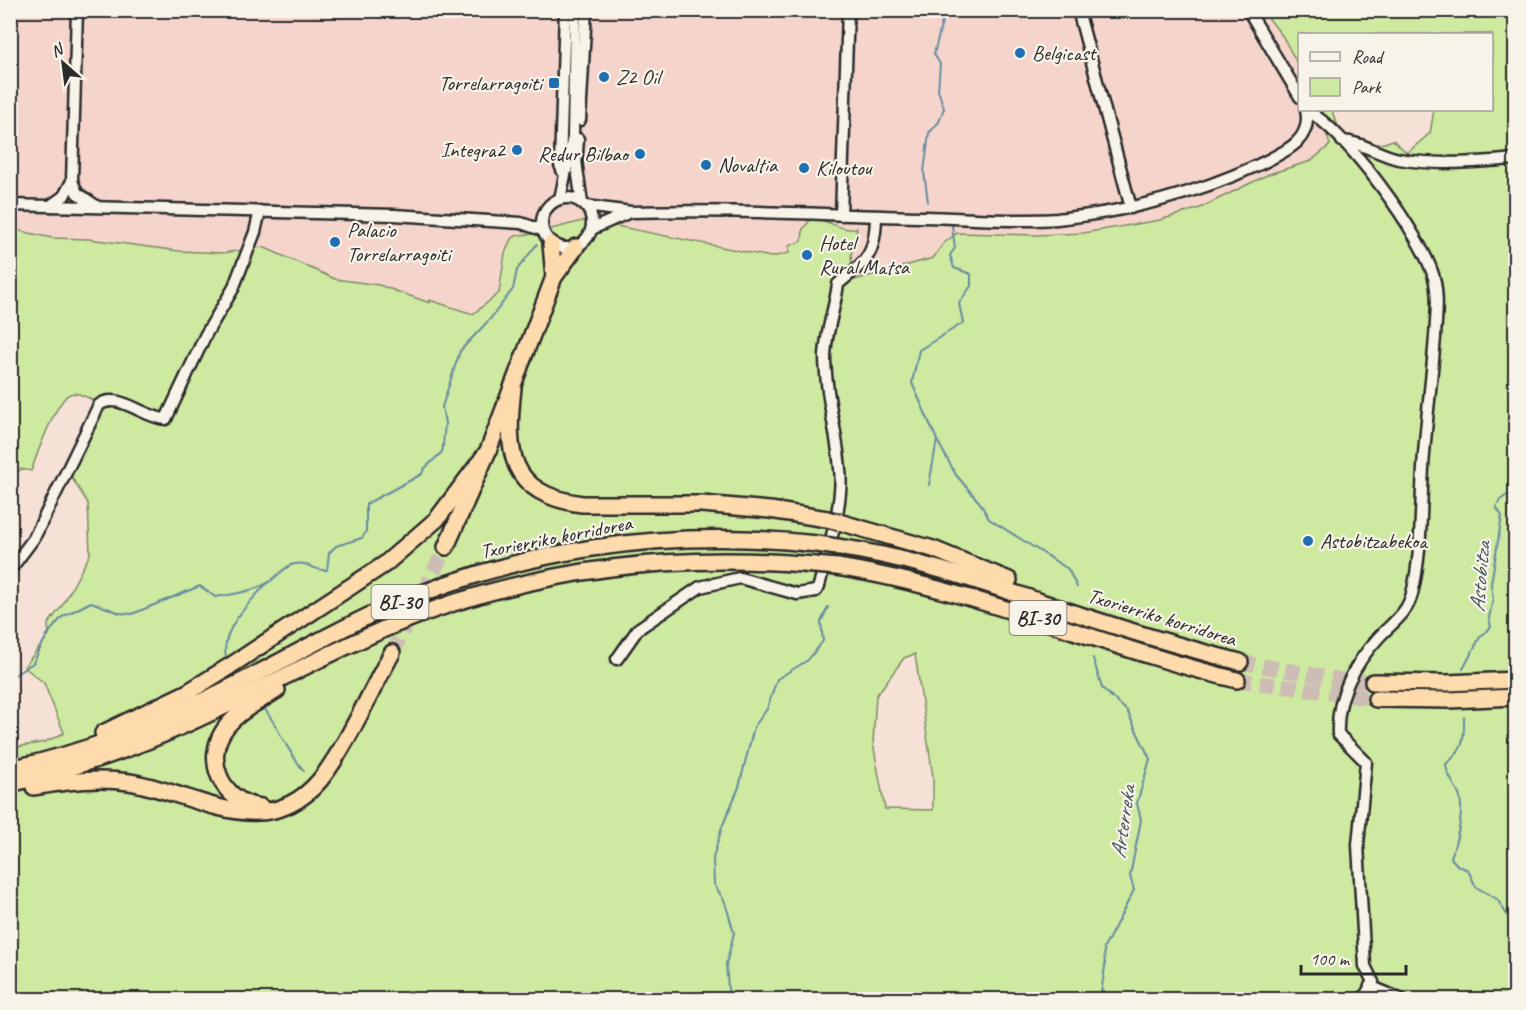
<svg xmlns="http://www.w3.org/2000/svg" width="1526" height="1010" viewBox="0 0 1526 1010" font-family="Caveat,sans-serif">
<rect width="100%" height="100%" fill="#f6e1d7"/>
<filter id="ink" filterUnits="userSpaceOnUse"><feTurbulence type="fractalNoise" baseFrequency=".0167" numOctaves="2"/><feDisplacementMap in="SourceGraphic" scale="12" xChannelSelector="R" yChannelSelector="G"/><feConvolveMatrix kernelMatrix="1 2 1 2 8 2 1 2 1" color-interpolation-filters="sRGB"/></filter>
<g filter="url(#ink)">
<path fill="#f5d5cb" d="M 10,11 L 1263,11 L 1283,37 L 1299,67 L 1300,110 L 1319,110 L 1330,146 L 1311,161 L 1269,174 L 1200,208 L 1161,220 L 1083,233 L 1037,235 L 957,233 L 944,243 L 933,258 L 841,284 L 850,262 L 851,248 L 856,228 L 844,229 L 822,220 L 809,220 L 802,241 L 789,247 L 789,253 L 762,257 L 586,220 L 532,234 L 521,234 L 511,239 L 505,253 L 499,293 L 473,314 L 430,301 L 431,303 L 379,285 L 335,279 L 263,247 L 223,253 L 179,251 L 89,239 L 52,238 L 11,229 Z"/>
<path fill="#cee9a0" stroke="#7c8a66" stroke-width="1.5" fill-rule="evenodd" d="M 1263,11 L 1515,11 L 1515,999 L 11,999 L 11,748 L 45,742 L 64,733 L 44,683 L 24,667 L 49,635 L 48,624 L 62,606 L 90,554 L 88,503 L 70,475 L 95,404 C 92,399 90,398 84,396 C 80,394 75,392 70,394 C 57,399 36,457 31,471 L 21,469 L 11,479 L 11,229 L 52,238 L 89,239 L 179,251 L 223,253 L 263,247 L 335,279 L 379,285 L 430,303 L 429,300 L 473,314 L 499,293 L 505,253 L 511,239 L 518,235 L 532,234 L 586,220 L 771,257 L 789,253 L 789,246 L 802,241 L 803,229 L 810,220 C 828,217 840,233 857,228 C 855,244 847,254 854,270 L 840,284 L 933,258 L 944,243 L 957,233 L 1037,235 L 1083,233 L 1160,220 L 1200,208 L 1269,174 L 1311,161 L 1330,145 L 1319,110 L 1332,110 C 1339,139 1364,152 1393,140 L 1407,153 L 1430,133 L 1434,110 L 1492,110 L 1492,34 L 1300,34 L 1299,67 L 1283,37 ZM 915,654 L 933,777 L 933,810 L 885,809 L 873,743 L 876,696 L 904,658 Z"/>
<g fill="none" stroke-linecap="round" stroke-linejoin="round">
<g stroke="#678aa1" stroke-width="2">
<path d="M 928,202 L 924,172 L 929,133 L 939,122 L 944,108 L 938,90 L 940,64 L 934,54 L 945,10"/>
<path d="M 938,442 L 956,475 L 980,503 L 989,519 L 1068,569 L 1077,587"/>
<path d="M 929,485 L 937,440 L 912,383 L 919,350 L 963,323 L 959,303 L 971,286 L 971,274 L 954,268 L 950,255 L 955,248 L 952,226"/>
<path d="M 226,657 C 220,629 250,603 266,584"/>
<path d="M 1093,658 L 1102,688 L 1127,711 L 1150,759 L 1137,803 L 1141,820 L 1130,876 L 1134,890 L 1104,948 L 1105,967 L 1100,1000"/>
<path d="M 1463,669 L 1480,637 L 1491,627 L 1489,618 L 1493,599 L 1491,584 L 1502,516 L 1496,507 L 1500,500 L 1516,489"/>
<path d="M 10,678 L 33,663 L 47,635 L 62,617 L 91,602 L 120,613 L 132,614 L 200,586 L 215,597 C 234,594 252,592 269,582 C 276,577 284,568 291,565 C 306,559 314,572 327,570 L 329,553 L 336,546 L 362,538 L 366,532 L 366,504 L 422,474 L 424,469 L 442,452 L 443,446 L 445,423 L 442,407 L 460,351 L 491,318 L 513,289 L 517,270 L 537,244"/>
<path d="M 264,708 C 279,728 287,751 304,771"/>
<path d="M 1464,717 C 1464,740 1465,749 1446,764 C 1446,776 1457,786 1460,798 C 1464,817 1456,840 1451,858 L 1458,866 L 1468,870 L 1476,887 L 1497,899 L 1516,929"/>
<path d="M 729,1000 L 726,964 L 734,933 L 725,902 L 714,884 L 713,858 L 722,827 L 739,787 L 754,727 L 767,709 L 777,679 L 808,660 L 823,641 L 821,622 L 828,607"/>
</g>
<g stroke="#cdbdb5" stroke-width="15" stroke-dasharray="15 8" stroke-linecap="butt">
<path d="M 392,653 L 446,547"/>
<path d="M 1240,662 L 1348,681 L 1373,682"/>
<path d="M 1237,680 L 1376,699"/>
</g>
<defs>
<g id="minor">
<path d="M 77,10 L 72,181 L 77,193 L 96,206"/>
<path d="M 1078,10 L 1131,208"/>
<path d="M 1248,10 L 1300,97"/>
<path d="M 1307,111 C 1344,128 1424,238 1434,278 C 1439,297 1436,318 1435,337 C 1432,376 1427,415 1424,454 C 1420,501 1423,549 1412,594 C 1407,614 1392,623 1379,637 C 1355,663 1336,697 1338,734 L 1366,762 L 1358,845 L 1365,966 L 1373,982 L 1363,1000"/>
<path d="M 580,120 L 586,10"/>
<path d="M 1342,141 C 1362,142 1379,155 1399,159 C 1438,166 1476,162 1516,159"/>
<path d="M 576,161 L 582,203"/>
<path d="M 576,166 L 578,139"/>
<path d="M 563,172 L 560,165 L 565,10"/>
<circle cx="567" cy="223" r="25"/>
<path d="M 560,199 L 573,137 L 575,10"/>
<path d="M 10,205 L 394,215 L 521,223 L 542,230"/>
<path d="M 50,206 L 64,196 L 72,181"/>
<path d="M 586,206 L 631,212 C 729,209 828,215 926,217 C 969,218 1014,222 1057,219 C 1127,212 1195,194 1258,165 C 1282,153 1313,142 1306,110"/>
<path d="M 841,215 L 848,10"/>
<path d="M 592,229 L 628,213"/>
<path d="M 10,570 L 34,538 L 99,405 C 118,391 144,418 166,419 L 206,334 L 233,289 L 255,232 L 260,211"/>
<path d="M 617,659 L 638,629 L 700,587 L 740,578 L 797,594 L 816,591 L 819,586 C 827,551 844,504 840,469 C 837,431 825,394 825,356 C 826,331 835,308 838,284 C 867,260 875,256 876,217"/>
<path d="M 1370,986 L 1403,1000"/>
</g>
<g id="highway">
<path d="M 551,244 L 554,277"/>
<path d="M 513,388 C 506,451 507,494 582,504 L 702,504 L 770,510 L 827,519"/>
<path d="M 839,522 L 933,549 L 1009,580"/>
<path d="M 446,547 L 488,451 L 554,277 L 576,247"/>
<path d="M 837,547 C 909,557 976,580 1044,603 C 1109,625 1174,645 1240,662"/>
<path d="M 837,567 C 975,589 1102,647 1237,680"/>
<path d="M 1373,682 L 1447,683 L 1516,680"/>
<path d="M 1376,699 L 1449,700 L 1516,697"/>
<path d="M 103,733 L 188,692 L 230,666 L 385,564 L 437,519 L 488,451"/>
<path d="M 10,769 C 90,752 166,721 239,683 C 286,659 331,633 379,611 C 517,549 667,527 817,544"/>
<path d="M 10,784 C 63,771 115,755 166,733 C 244,700 317,657 396,624 C 529,570 671,552 814,565"/>
<path d="M 34,787 C 65,781 97,777 129,782 C 194,792 265,846 320,780 C 346,748 371,690 392,653"/>
<path d="M 261,807 C 222,803 201,758 227,726 C 240,710 260,701 277,690"/>
</g>
</defs>
<use href="#minor" stroke="#2b2b2b" stroke-width="15"/>
<use href="#highway" stroke="#2b2b2b" stroke-width="20"/>
<use href="#minor" stroke="#f7f3e8" stroke-width="10"/>
<use href="#highway" stroke="#fedbac" stroke-width="15"/>
<defs>
<g id="highway-bridge">
<path d="M 827,519 L 839,522"/>
<path d="M 817,544 L 837,547"/>
<path d="M 814,565 L 837,567"/>
</g>
</defs>
<use href="#highway-bridge" stroke="#2b2b2b" stroke-width="20" stroke-linecap="butt"/>
<use href="#highway-bridge" stroke="#fedbac" stroke-width="15"/>
</g>
</g>
<g fill="#1f6fb2" stroke="#f7f3e8" stroke-width="2">
<circle cx="1020" cy="53" r="6"/>
<circle cx="604" cy="77" r="6"/>
<rect x="548" y="77" width="12" height="12" rx="3"/>
<circle cx="517" cy="150" r="6"/>
<circle cx="640" cy="154" r="6"/>
<circle cx="706" cy="165" r="6"/>
<circle cx="804" cy="168" r="6"/>
<circle cx="335" cy="242" r="6"/>
<circle cx="807" cy="255" r="6"/>
<circle cx="1308" cy="541" r="6"/>
</g>
<g text-anchor="middle" dominant-baseline="central" stroke-width="4.5" stroke-linejoin="round" paint-order="stroke">
<g fill="#f7f3e8" stroke="#686764" stroke-width="1.5">
<rect x="371.5" y="585" width="57" height="34" rx="4.5"/>
<rect x="1009.5" y="601" width="57" height="34" rx="4.5"/>
</g>
<g font-size="20" font-weight="bold" fill="#2b2b2b">
<text x="400" y="602">BI-30</text>
<text x="1038" y="618">BI-30</text>
</g>
<g font-size="21" fill="#2b2b2b" stroke="#f7f3e8" text-anchor="start">
<text x="1032" y="53">Belgicast</text>
<text x="616" y="77">Z2 Oil</text>
<text x="542" y="83" text-anchor="end">Torrelarragoiti</text>
<text x="505" y="150" text-anchor="end">Integra2</text>
<text x="628" y="154" text-anchor="end">Redur Bilbao</text>
<text x="718" y="165">Novaltia</text>
<text x="816" y="168">Kiloutou</text>
<text x="347" y="230">Palacio<tspan x="347" dy="24">Torrelarragoiti</tspan></text>
<text x="819" y="243">Hotel<tspan x="819" dy="24">Rural Matsa</tspan></text>
<text x="1320" y="541">Astobitzabekoa</text>
</g>
<g font-size="21" fill="#2b2b2b" stroke="#f7f3e8">
<text transform="translate(556 537) rotate(-11)">Txorierriko korridorea</text>
<text transform="translate(1162 617) rotate(17)">Txorierriko korridorea</text>
</g>
<g font-size="22" font-style="italic" fill="#44535c" stroke="#f7f3e8">
<text transform="translate(1480 577) rotate(-85)">Astobitza</text>
<text transform="translate(1123 822) rotate(-82)">Arterreka</text>
</g>
</g>
<rect width="1526" height="1010" fill="none" stroke="#f7f3e8" stroke-width="36"/>
<rect x="18" y="18" width="1490" height="974" fill="none" stroke="#2b2b2b" stroke-width="2" filter="url(#ink)"/>
<rect x="1298" y="33" width="195" height="78" fill="#f7f3e8" stroke="#a5a39c" stroke-width="1.5"/>
<rect x="1310" y="52" width="30" height="9" fill="#f7f3e8" stroke="#a5a39c" stroke-width="1.5"/>
<text x="1352" y="63" font-size="18" fill="#2b2b2b">Road</text>
<rect x="1310" y="78" width="30" height="18" fill="#cee9a0" stroke="#a5a39c" stroke-width="1.5"/>
<text x="1352" y="93" font-size="18" fill="#2b2b2b">Park</text>
<g transform="translate(63 63) rotate(332)" stroke="#f7f3e8" stroke-width="4.5" paint-order="stroke">
<path d="M0-4.5L10 22L0 15L-10 22Z" fill="#2b2b2b"/>
<text y="-9" font-size="16" font-weight="bold" text-anchor="middle" fill="#2b2b2b">N</text>
</g>
<path d="M1301 965v9h105v-9" fill="none" stroke="#2b2b2b" stroke-width="3"/>
<text x="1310" y="965" font-size="18" fill="#2b2b2b" stroke="#f7f3e8" stroke-width="4.5" paint-order="stroke">100 m</text>
</svg>
